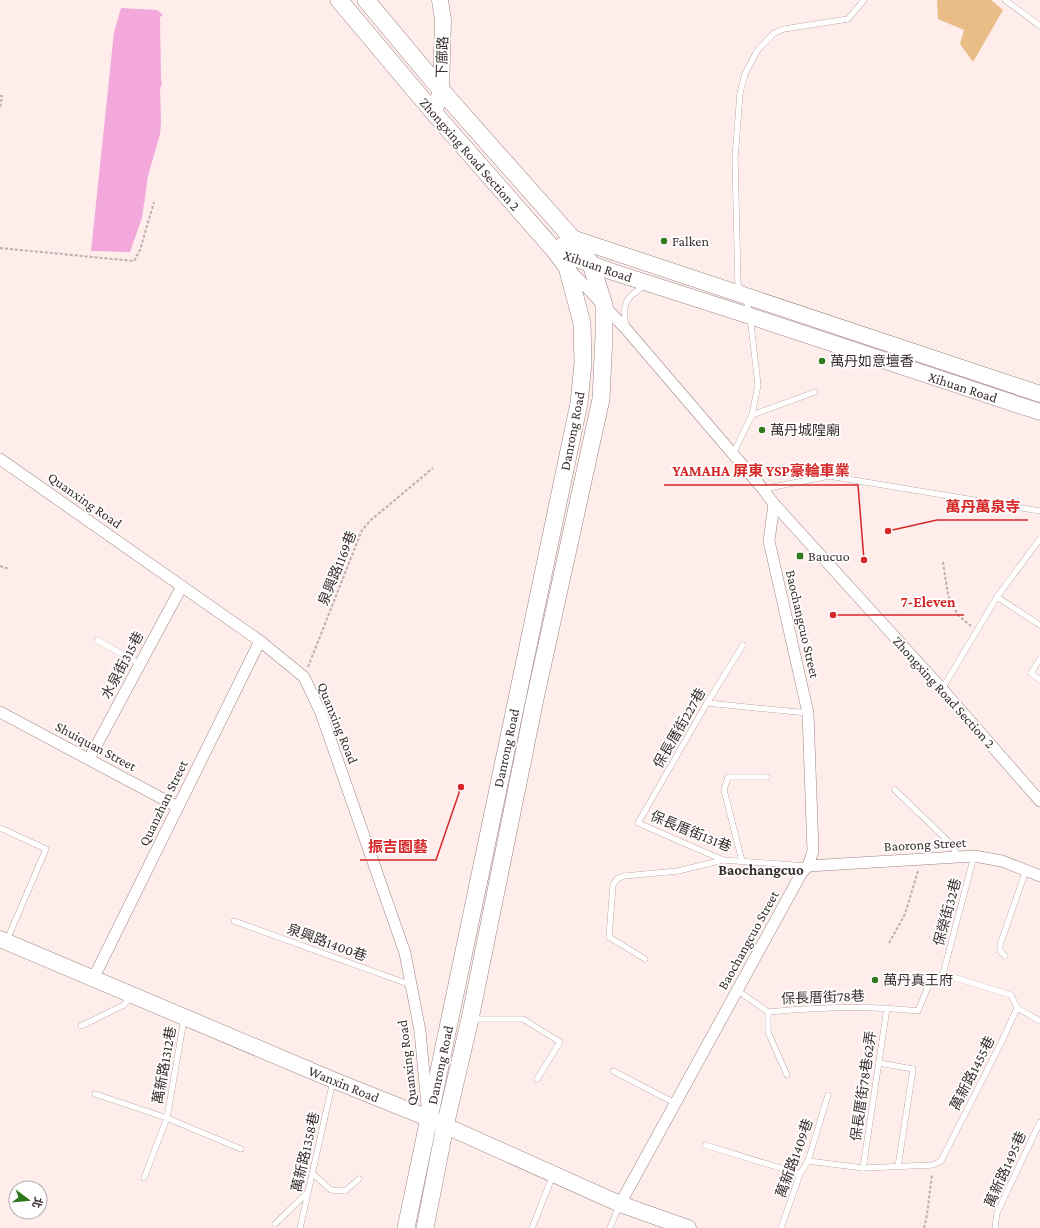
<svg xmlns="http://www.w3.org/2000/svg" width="1040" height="1228" viewBox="0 0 1040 1228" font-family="'Crimson Pro','Noto Sans TC',serif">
<rect width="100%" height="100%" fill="#feedeb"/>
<path fill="#eabd88" d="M 937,0 L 991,0 L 1003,10 L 973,62 L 960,44 L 964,30 L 938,19 Z"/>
<path fill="#f2a8da" d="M 121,8 L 157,10 L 163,15 L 160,17 L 161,79 L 162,84 L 160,88 L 161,123 L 160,134 L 148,176 L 142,218 L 130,252 L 91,251 L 114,32 Z"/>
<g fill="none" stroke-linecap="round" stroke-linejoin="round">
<defs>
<g id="lane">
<path d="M 1005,0 L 1040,26"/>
<path d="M 742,291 L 738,284 L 735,159 L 740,93 L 745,74 L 757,51 L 774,33 L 784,29 L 848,19 L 864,0"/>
<path d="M 746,299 L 750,316 L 758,385 L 752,415"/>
<path d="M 626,327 C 622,302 625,298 646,285"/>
<path d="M 733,454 L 752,415 L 815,392"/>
<path d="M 763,489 L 829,476 L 1040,511"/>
<path d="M 997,597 L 1040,625"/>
<path d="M 97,640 L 140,664"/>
<path d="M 743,645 L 707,703 L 638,823 L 723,860 L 807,866"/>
<path d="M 1040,659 L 1031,673 L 1040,680"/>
<path d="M 942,689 L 997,597 L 1040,539"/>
<path d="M 707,703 L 808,713"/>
<path d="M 895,790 L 948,841 L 959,857"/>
<path d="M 0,828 L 46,849 L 7,940"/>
<path d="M 742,861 L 724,790 L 728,777 L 767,777"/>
<path d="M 234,921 L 411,985"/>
<path d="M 1005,956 L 1000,951 L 1000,945 L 1026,870"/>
<path d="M 645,959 L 609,937 L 613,885 L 617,879 L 624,876 L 678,871 L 723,860"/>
<path d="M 943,974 L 974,856"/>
<path d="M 737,990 L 768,1012 C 818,1007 868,1005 918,1011 L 930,982 L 943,974"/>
<path d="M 1017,1008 L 1040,1021"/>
<path d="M 768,1012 L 768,1032 L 787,1075"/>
<path d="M 471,1019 L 523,1019 L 560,1042 L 537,1079"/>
<path d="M 81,1026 L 124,1005 L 131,996"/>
<path d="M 879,1063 L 913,1069 L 898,1167"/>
<path d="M 613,1071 L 675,1103"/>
<path d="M 95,1094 L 167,1118 L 241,1149"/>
<path d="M 705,1145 L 800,1174"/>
<path d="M 808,1161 L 863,1168 L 933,1165 L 941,1161 L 1002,1041 L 1017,1008 L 1011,995 L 943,974"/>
<path d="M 863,1168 L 887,1008"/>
<path d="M 312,1173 L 331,1190 L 345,1191 L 359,1179"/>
<path d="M 144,1178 L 167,1118 L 184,1019"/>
<path d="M 275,1224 L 308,1192"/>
<path d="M 300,1228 L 333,1081"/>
<path d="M 532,1228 L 553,1175"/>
<path d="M 610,1228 L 619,1206"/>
<path d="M 781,1228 L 800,1174 L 808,1161 L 828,1095"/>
<path d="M 995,1228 L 997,1213 L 1040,1122"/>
</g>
<g id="street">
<path d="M 569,269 L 626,329 L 733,454 L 763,489 L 774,504 L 942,689 L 1040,801"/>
<path d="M 0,459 L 260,641 L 304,677 L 321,713 L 405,953 L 420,1031 L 427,1106"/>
<path d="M 0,712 L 178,807"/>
<path d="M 89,759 L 182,586"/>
<path d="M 808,866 L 974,856 L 1002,861 L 1040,876"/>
<path d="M 93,979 L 260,641"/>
<path d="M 620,1204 L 801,874 L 808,866 L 813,851 L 808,713 L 769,541 L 774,504"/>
</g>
<g id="secondary">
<path d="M 434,113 L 441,90 L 443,20 L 440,0"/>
<path d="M 555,251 L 572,238 L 1040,394"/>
<path d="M 555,251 L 613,272 L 750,316 L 1040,412"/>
<path d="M 0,939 L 333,1080 L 428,1118 L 620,1204 L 688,1228"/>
</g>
<g id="primary">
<path d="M 339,0 L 434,113 L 555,251 L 567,267 L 582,323 L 583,363 L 579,403 L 406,1228"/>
<path d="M 366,0 L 441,90 L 572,238 L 591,264 L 604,305 L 604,336 L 601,399 L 535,699 L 470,1019 L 445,1126 L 425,1228"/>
</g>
</defs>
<use href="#lane" stroke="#9d8582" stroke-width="6"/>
<use href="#street" stroke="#9d8582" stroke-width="12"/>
<use href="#secondary" stroke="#9d8582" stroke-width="17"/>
<use href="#primary" stroke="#9d8582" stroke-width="18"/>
<g stroke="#beafad" stroke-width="2" stroke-dasharray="3 2" stroke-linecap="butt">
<path d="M 0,96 L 2,96 L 0,108"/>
<path d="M 0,248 L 134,261 L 140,250 L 154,202"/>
<path d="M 943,562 L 948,595 L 958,615 L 971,626"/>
<path d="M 0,566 L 9,569"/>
<path d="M 308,667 L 362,530 L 371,520 L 433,468"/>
<path d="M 889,943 L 905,914 L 918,871"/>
<path d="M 924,1228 L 927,1215 L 932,1174"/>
</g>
<use href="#lane" stroke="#fff" stroke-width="5.5"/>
<use href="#street" stroke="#fff" stroke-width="11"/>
<use href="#secondary" stroke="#fff" stroke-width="16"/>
<use href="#primary" stroke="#fff" stroke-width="17"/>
</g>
<g fill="#31791e" stroke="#fff" stroke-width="1.5">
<circle cx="664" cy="241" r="4"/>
<circle cx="822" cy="361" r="4"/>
<circle cx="762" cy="430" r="4"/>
<rect x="796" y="552" width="8" height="8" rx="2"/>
<circle cx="875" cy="980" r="4"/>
</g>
<g text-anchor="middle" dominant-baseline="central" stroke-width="3.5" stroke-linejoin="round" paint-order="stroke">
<g font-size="14" fill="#392e2d" stroke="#fff">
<text transform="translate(442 57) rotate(-88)">下廍路</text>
<text transform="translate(470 154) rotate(49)">Zhongxing Road Section 2</text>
<text transform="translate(598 266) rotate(19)">Xihuan Road</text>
<text transform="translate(963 387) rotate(18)">Xihuan Road</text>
<text transform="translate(572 431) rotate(-79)">Danrong Road</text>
<text transform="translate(85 500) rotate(35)">Quanxing Road</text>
<text transform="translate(337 568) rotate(-68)">泉興路1169巷</text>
<text transform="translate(803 624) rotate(77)">Baochangcuo Street</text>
<text transform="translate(122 665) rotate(-62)">水泉街315巷</text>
<text transform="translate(944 692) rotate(48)">Zhongxing Road Section 2</text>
<text transform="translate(338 723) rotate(68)">Quanxing Road</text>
<text transform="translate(679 728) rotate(-60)">保長厝街227巷</text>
<text transform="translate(96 746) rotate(28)">Shuiquan Street</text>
<text transform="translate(506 748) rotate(-78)">Danrong Road</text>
<text transform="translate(163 803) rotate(-64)">Quanzhan Street</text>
<text transform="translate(691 831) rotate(22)">保長厝街131巷</text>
<text transform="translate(925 844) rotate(-3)">Baorong Street</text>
<text transform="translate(947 912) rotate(-75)">保榮街32巷</text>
<text transform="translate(748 940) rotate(-61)">Baochangcuo Street</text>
<text transform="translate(327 942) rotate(20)">泉興路1400巷</text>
<text transform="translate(823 997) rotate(-2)">保長厝街78巷</text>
<text transform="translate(407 1063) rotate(-97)">Quanxing Road</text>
<text transform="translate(164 1065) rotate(-80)">萬新路1312巷</text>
<text transform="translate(440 1065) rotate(-78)">Danrong Road</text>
<text transform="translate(972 1073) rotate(-63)">萬新路1455巷</text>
<text transform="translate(344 1084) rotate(22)">Wanxin Road</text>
<text transform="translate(863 1086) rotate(-82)">保長厝街78巷62弄</text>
<text transform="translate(305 1152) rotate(-77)">萬新路1358巷</text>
<text transform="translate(794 1158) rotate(-70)">萬新路1409巷</text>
<text transform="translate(1005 1169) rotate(-66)">萬新路1495巷</text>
</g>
<g font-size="14" fill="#392e2d" stroke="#fff" text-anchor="start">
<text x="672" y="241">Falken</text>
<text x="830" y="361">萬丹如意壇香</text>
<text x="770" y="430">萬丹城隍廟</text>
<text x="808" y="556">Baucuo</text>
<text x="883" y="980">萬丹真王府</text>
</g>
<g font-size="15" font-weight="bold" fill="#392e2d" stroke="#fff">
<text x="761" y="870">Baochangcuo</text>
</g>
</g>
<path fill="none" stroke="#d62828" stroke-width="1.5" d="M864 560L858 485H664M888 531L937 520H1028M833 615L892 615H964M461 787L436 860H360"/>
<g fill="#d62828" stroke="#fff" stroke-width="1.5">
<circle cx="864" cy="560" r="4"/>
<circle cx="888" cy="531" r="4"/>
<circle cx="833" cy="615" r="4"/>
<circle cx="461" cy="787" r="4"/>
</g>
<g font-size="15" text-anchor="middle" font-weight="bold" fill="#d62828" stroke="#fff" stroke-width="3.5" stroke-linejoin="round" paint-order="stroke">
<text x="761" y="476">YAMAHA 屏東 YSP豪輪車業</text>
<text x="983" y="512">萬丹萬泉寺</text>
<text x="928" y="607">7-Eleven</text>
<text x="398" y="852">振吉園藝</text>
</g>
<g transform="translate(28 1200) rotate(106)"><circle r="19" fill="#ffffff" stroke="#b0abab"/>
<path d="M0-3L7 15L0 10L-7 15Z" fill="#31791e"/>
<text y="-6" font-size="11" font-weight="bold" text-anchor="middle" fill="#392e2d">北</text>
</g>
</svg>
